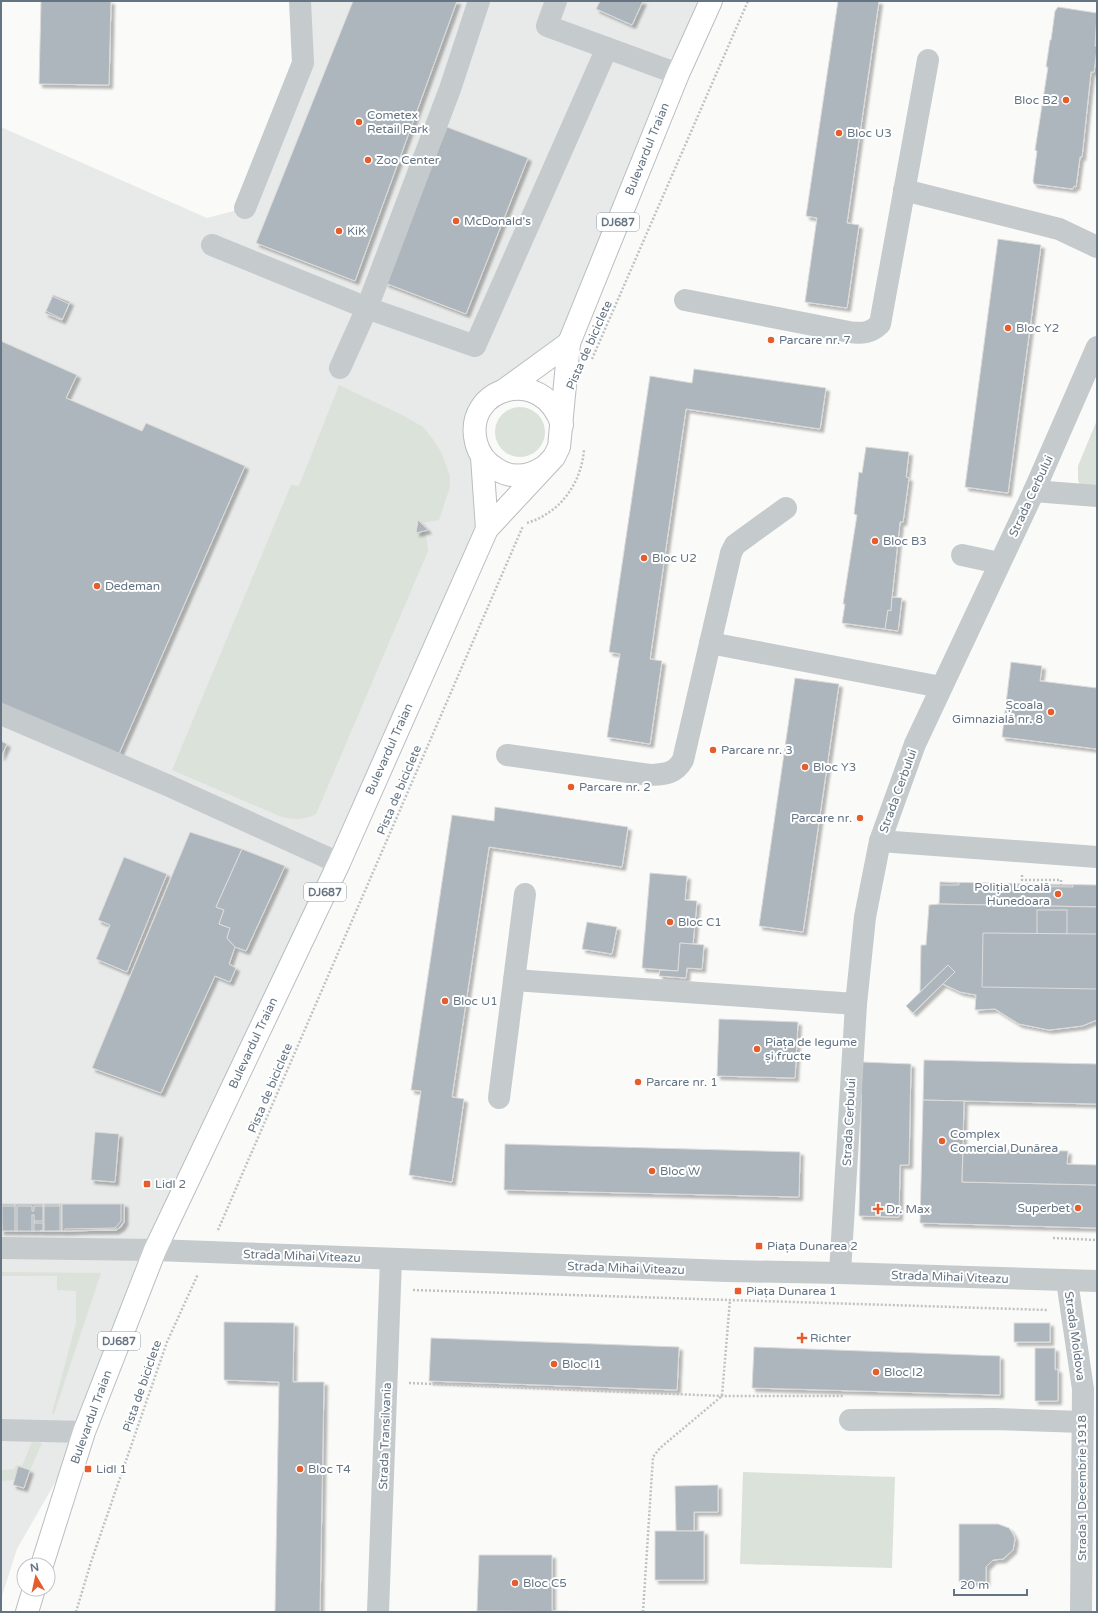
<svg xmlns="http://www.w3.org/2000/svg" width="1098" height="1613" viewBox="0 0 1098 1613" font-family="'Varela Round',sans-serif">
<defs>
<filter id="shadow"><feDropShadow dx="3.5" dy="3.5" stdDeviation="1" flood-color="#0004"/></filter>
</defs>
<rect width="100%" height="100%" fill="#fafaf8"/>
<path fill="#e8e9e9" d="M 300,1 L 711,1 L 569,343 L 485,403 L 487,529 L 194,1195 L 155,1250 L 84,1432 L 17,1549 L 1,1599 L 1,127 L 207,218 L 245,208 L 303,63 Z"/>
<g fill="#dbe2d9">
<path d="M 339,385 L 404,416 L 423,427 L 432,438 L 441,452 L 450,476 L 450,487 L 439,520 L 416,524 L 418,531 L 425,529 L 428,551 L 316,814 C 305,820 294,820 282,817 L 172,770 L 291,485 L 299,486 Z"/>
<circle cx="520" cy="432" r="25"/>
<path d="M 1097,420 L 1097,488 L 1080,485 L 1078,480 L 1078,466 Z"/>
<path d="M 1,1272 L 101,1273 L 54,1414 L 52,1413 L 76,1323 L 76,1291 L 57,1290 L 57,1276 L 1,1276 Z"/>
<path d="M 32,1442 L 42,1443 L 30,1470 L 18,1467 L 14,1480 L 1,1481 L 1,1470 L 14,1469 L 16,1465 L 22,1466 Z"/>
<path d="M 743,1472 L 895,1477 L 892,1568 L 740,1564 Z"/>
</g>
<g fill="#aeb6bd" stroke="#dcdcda" filter="url(#shadow)">
<path d="M 41,1 L 111,1 L 109,85 L 39,84 Z"/>
<path d="M 353,1 L 457,1 L 355,281 L 256,243 Z"/>
<path d="M 600,1 L 643,1 L 632,25 L 596,9 Z"/>
<path d="M 838,1 L 879,1 L 847,223 L 859,225 L 847,308 L 805,302 L 817,218 L 806,216 Z"/>
<path d="M 1058,7 L 1097,13 L 1095,46 L 1097,46 L 1097,49 L 1094,72 L 1091,72 L 1082,157 L 1080,157 L 1076,187 L 1074,186 L 1073,189 L 1034,184 L 1033,181 L 1037,151 L 1035,150 L 1048,67 L 1046,67 L 1050,40 L 1051,40 L 1055,11 Z"/>
<path d="M 447,127 L 528,158 L 466,314 L 385,283 Z"/>
<path d="M 998,239 L 1041,245 L 1008,493 L 965,487 Z"/>
<path d="M 53,295 L 70,302 L 62,320 L 45,313 Z"/>
<path d="M 53,295 L 70,302 L 69,304 L 52,296 Z"/>
<path d="M 46,311 L 62,319 L 62,320 L 45,313 Z"/>
<path d="M 1,341 L 77,375 L 66,398 L 142,431 L 146,423 L 245,466 L 118,756 L 1,707 Z"/>
<path d="M 694,369 L 826,388 L 820,429 L 686,409 L 650,659 L 662,661 L 650,744 L 607,737 L 620,654 L 609,652 L 650,376 L 692,383 Z"/>
<path d="M 866,447 L 909,452 L 906,477 L 909,478 L 903,522 L 900,522 L 892,597 L 891,611 L 888,610 L 885,629 L 842,623 L 845,604 L 843,604 L 857,515 L 854,514 L 859,472 L 862,473 Z"/>
<path d="M 418,520 L 428,530 L 416,533 Z"/>
<path d="M 892,597 L 902,598 L 898,631 L 885,629 L 888,610 L 891,611 Z"/>
<path d="M 1011,662 L 1042,666 L 1040,681 L 1097,688 L 1097,749 L 1002,737 Z"/>
<path d="M 795,678 L 839,684 L 803,932 L 759,926 Z"/>
<path d="M 1,741 L 7,744 L 1,757 Z"/>
<path d="M 495,807 L 628,827 L 622,867 L 489,847 L 452,1097 L 464,1099 L 452,1182 L 409,1175 L 421,1091 L 411,1090 L 452,815 L 494,821 Z"/>
<path d="M 190,832 L 242,849 L 216,907 L 224,910 L 219,924 L 230,928 L 227,938 L 235,947 L 229,964 L 236,968 L 230,982 L 215,976 L 161,1093 L 92,1068 Z"/>
<path d="M 242,849 L 285,866 L 246,951 L 235,947 L 227,938 L 230,928 L 219,924 L 224,910 L 216,907 Z"/>
<path d="M 124,857 L 167,874 L 127,972 L 96,959 L 110,925 L 98,920 Z"/>
<path d="M 650,873 L 687,876 L 685,900 L 697,901 L 693,944 L 680,943 L 678,971 L 642,968 Z"/>
<path d="M 940,882 L 1097,885 L 1097,907 L 939,904 Z"/>
<path d="M 940,882 L 959,883 L 959,885 L 940,885 Z"/>
<path d="M 1015,884 L 1061,885 L 1073,885 L 1073,887 L 1015,886 Z"/>
<path d="M 939,904 L 1097,907 L 1097,1020 L 1082,1026 L 1049,1030 L 1019,1024 L 995,1009 L 975,1010 L 976,995 L 960,992 L 943,984 L 955,972 L 948,965 L 920,992 L 921,945 L 926,945 L 929,905 Z"/>
<rect x="1037" y="910" width="30" height="24"/>
<path d="M 587,922 L 617,927 L 612,954 L 582,949 Z"/>
<path d="M 983,933 L 1097,934 L 1097,989 L 982,987 Z"/>
<path d="M 680,943 L 704,945 L 702,969 L 687,968 L 686,978 L 659,976 L 660,970 L 678,971 Z"/>
<path d="M 948,965 L 955,972 L 913,1013 L 906,1006 Z"/>
<path d="M 719,1019 L 798,1022 L 795,1078 L 717,1076 Z"/>
<path d="M 924,1060 L 1097,1064 L 1097,1104 L 923,1100 Z"/>
<path d="M 862,1062 L 911,1064 L 909,1165 L 900,1165 L 899,1217 L 859,1216 Z"/>
<path d="M 923,1100 L 964,1101 L 962,1182 L 1097,1185 L 1097,1228 L 920,1223 Z"/>
<path d="M 95,1132 L 119,1134 L 115,1182 L 91,1180 Z"/>
<path d="M 505,1144 L 800,1152 L 799,1197 L 504,1190 Z"/>
<path d="M 963,1149 L 1068,1151 L 1067,1164 L 1097,1165 L 1097,1185 L 962,1182 Z"/>
<rect x="1" y="1204" width="61" height="27"/>
<path d="M 1,1204 L 15,1204 L 15,1206 L 2,1206 L 2,1231 Z"/>
<path d="M 15,1204 L 43,1204 L 43,1206 L 34,1206 L 34,1211 L 32,1211 L 32,1206 L 17,1206 L 17,1231 L 15,1231 Z"/>
<path d="M 43,1204 L 44,1204 L 44,1231 L 40,1231 L 43,1230 L 43,1223 L 34,1223 L 34,1221 L 43,1221 Z"/>
<path d="M 44,1204 L 124,1204 L 124,1222 L 121,1227 L 116,1230 L 44,1231 Z"/>
<rect x="44" y="1204" width="16" height="2"/>
<rect x="60" y="1204" width="2" height="27"/>
<path d="M 62,1204 L 124,1204 L 124,1214 L 118,1214 L 119,1222 L 112,1225 L 112,1230 L 62,1231 Z"/>
<path d="M 62,1204 L 121,1204 L 121,1221 L 115,1228 L 65,1229 L 65,1231 L 62,1231 Z"/>
<path d="M 62,1204 L 124,1204 L 124,1222 L 121,1227 L 116,1230 L 62,1231 Z"/>
<path d="M 121,1204 L 124,1204 L 124,1222 L 118,1229 L 65,1231 L 65,1229 L 115,1228 L 121,1221 Z"/>
<rect x="32" y="1215" width="2" height="16"/>
<path d="M 224,1322 L 294,1323 L 293,1382 L 324,1382 L 320,1612 L 275,1612 L 279,1382 L 224,1380 Z"/>
<rect x="1014" y="1323" width="36" height="19"/>
<path d="M 431,1338 L 679,1347 L 677,1390 L 429,1381 Z"/>
<path d="M 754,1347 L 1000,1356 L 1000,1395 L 752,1388 Z"/>
<path d="M 1035,1348 L 1055,1348 L 1055,1370 L 1058,1369 L 1058,1401 L 1035,1401 Z"/>
<path d="M 18,1466 L 30,1470 L 24,1488 L 13,1485 Z"/>
<path d="M 718,1485 L 718,1512 L 694,1512 L 694,1531 L 676,1531 L 675,1486 Z"/>
<path d="M 959,1524 L 998,1524 L 1009,1528 L 1013,1534 L 1015,1539 L 1013,1550 L 1003,1559 L 993,1560 L 986,1567 L 986,1582 L 959,1582 Z"/>
<rect x="655" y="1531" width="49" height="49"/>
<path d="M 479,1555 L 552,1555 L 552,1611 L 606,1612 L 477,1611 Z"/>
</g>
<g fill="none" stroke-linecap="round" stroke-linejoin="round">
<defs>
<g id="major">
<path d="M 503,391 L 569,343"/>
<path d="M 482,457 L 487,529"/>
<path d="M 544,467 C 530,476 513,479 498,470 C 487,464 479,455 476,442 C 463,387 543,364 562,425"/>
<path d="M 42,1565 L 84,1432 L 155,1250 L 339,863 L 487,529 L 554,457 L 559,447 L 569,343 L 678,74 L 711,1"/>
<path d="M 27,1612 L 34,1589"/>
</g>
</defs>
<use href="#major" stroke="#b9bdc1" stroke-width="24"/>
<g stroke="#bfc2c5" stroke-width="2.5" stroke-dasharray="2 2" stroke-linecap="butt">
<path d="M 592,359 L 748,1"/>
<path d="M 527,523 C 560,513 581,484 584,450"/>
<path d="M 1022,875 L 1022,880 L 1061,880 L 1061,885"/>
<path d="M 218,1230 L 523,526"/>
<path d="M 1053,1238 L 1097,1240"/>
<path d="M 413,1290 L 1048,1310"/>
<path d="M 409,1383 L 722,1396 L 844,1396"/>
<path d="M 76,1612 L 91,1562 L 167,1342 L 198,1274"/>
<path d="M 643,1612 L 653,1457 L 660,1448 L 722,1396 L 730,1300"/>
</g>
<g stroke="#c5cacd" stroke-width="22">
<path d="M 556,1 L 547,26 L 678,74"/>
<path d="M 904,190 L 1059,229 L 1097,247"/>
<path d="M 245,208 L 303,63 L 300,1"/>
<path d="M 212,245 L 367,308 L 475,346 L 607,48"/>
<path d="M 685,300 L 849,332 C 862,334 871,333 880,324 L 928,60"/>
<path d="M 340,368 L 367,308 L 450,89 L 479,1"/>
<path d="M 1034,491 L 1097,496"/>
<path d="M 962,555 L 999,563"/>
<path d="M 710,643 L 941,687"/>
<path d="M 1,714 L 167,785 L 339,863"/>
<path d="M 507,755 L 650,775 C 665,774 675,774 683,760 L 731,553 L 735,545 L 786,508"/>
<path d="M 880,841 L 1097,857"/>
<path d="M 514,980 L 856,1004"/>
<path d="M 499,1098 L 525,894"/>
<path d="M 1,1248 L 155,1250 L 727,1271 L 840,1273 L 1097,1281"/>
<path d="M 840,1273 L 856,1004 L 865,917 L 880,841 L 915,744 L 1034,491 L 1097,347"/>
<path d="M 1067,1281 L 1083,1389 L 1081,1612"/>
<path d="M 850,1420 L 995,1419 L 1082,1422"/>
<path d="M 1,1430 L 84,1432"/>
<path d="M 378,1612 L 391,1259"/>
</g>
<use href="#major" stroke="#fff" stroke-width="22"/>
</g>
<g fill="#e55d2c" stroke="#fff" stroke-width="1.5">
<circle cx="1066" cy="100" r="4"/>
<circle cx="359" cy="122" r="4"/>
<circle cx="839" cy="133" r="4"/>
<circle cx="368" cy="160" r="4"/>
<circle cx="456" cy="221" r="4"/>
<circle cx="339" cy="231" r="4"/>
<circle cx="1008" cy="328" r="4"/>
<circle cx="771" cy="340" r="4"/>
<circle cx="875" cy="541" r="4"/>
<circle cx="644" cy="558" r="4"/>
<circle cx="97" cy="586" r="4"/>
<circle cx="1051" cy="712" r="4"/>
<circle cx="713" cy="750" r="4"/>
<circle cx="805" cy="767" r="4"/>
<circle cx="571" cy="787" r="4"/>
<circle cx="860" cy="818" r="4"/>
<circle cx="1058" cy="894" r="4"/>
<circle cx="670" cy="922" r="4"/>
<circle cx="445" cy="1001" r="4"/>
<circle cx="757" cy="1049" r="4"/>
<circle cx="638" cy="1082" r="4"/>
<circle cx="942" cy="1141" r="4"/>
<circle cx="652" cy="1171" r="4"/>
<rect x="143" y="1180" width="8" height="8" rx="2"/>
<circle cx="1078" cy="1208" r="4"/>
<path d="M876 1203h4v4h4v4h-4v4h-4v-4h-4v-4h4z"/>
<rect x="755" y="1242" width="8" height="8" rx="2"/>
<rect x="734" y="1287" width="8" height="8" rx="2"/>
<path d="M800 1332h4v4h4v4h-4v4h-4v-4h-4v-4h4z"/>
<circle cx="554" cy="1364" r="4"/>
<circle cx="876" cy="1372" r="4"/>
<rect x="84" y="1465" width="8" height="8" rx="2"/>
<circle cx="300" cy="1469" r="4"/>
<circle cx="515" cy="1583" r="4"/>
</g>
<g text-anchor="middle" dominant-baseline="central" stroke-width="4" stroke-linejoin="round" paint-order="stroke">
<g fill="#fff" stroke="#929ea8" stroke-width="1">
<rect x="597" y="213" width="42" height="18" rx="3"/>
<rect x="304" y="883" width="42" height="18" rx="3"/>
<rect x="98" y="1332" width="42" height="18" rx="3"/>
</g>
<g font-size="11" font-weight="bold" fill="#647483">
<text x="618" y="222">DJ687</text>
<text x="325" y="892">DJ687</text>
<text x="119" y="1341">DJ687</text>
</g>
<g font-size="12" fill="#647483" stroke="#fff" text-anchor="start">
<text x="1058" y="100" text-anchor="end">Bloc B2</text>
<text x="367" y="115">Cometex<tspan x="367" dy="14">Retail Park</tspan></text>
<text x="847" y="133">Bloc U3</text>
<text x="376" y="160">Zoo Center</text>
<text x="464" y="221">McDonald's</text>
<text x="347" y="231">KiK</text>
<text x="1016" y="328">Bloc Y2</text>
<text x="779" y="340">Parcare nr. 7</text>
<text x="883" y="541">Bloc B3</text>
<text x="652" y="558">Bloc U2</text>
<text x="105" y="586">Dedeman</text>
<text x="1043" y="705" text-anchor="end">Școala<tspan x="1043" dy="14">Gimnazială nr. 8</tspan></text>
<text x="721" y="750">Parcare nr. 3</text>
<text x="813" y="767">Bloc Y3</text>
<text x="579" y="787">Parcare nr. 2</text>
<text x="852" y="818" text-anchor="end">Parcare nr.</text>
<text x="1050" y="887" text-anchor="end">Poliția Locală<tspan x="1050" dy="14">Hunedoara</tspan></text>
<text x="678" y="922">Bloc C1</text>
<text x="453" y="1001">Bloc U1</text>
<text x="765" y="1042">Piața de legume<tspan x="765" dy="14">și fructe</tspan></text>
<text x="646" y="1082">Parcare nr. 1</text>
<text x="950" y="1134">Complex<tspan x="950" dy="14">Comercial Dunărea</tspan></text>
<text x="660" y="1171">Bloc W</text>
<text x="155" y="1184">Lidl 2</text>
<text x="1070" y="1208" text-anchor="end">Superbet</text>
<text x="886" y="1209">Dr. Max</text>
<text x="767" y="1246">Piața Dunarea 2</text>
<text x="746" y="1291">Piața Dunarea 1</text>
<text x="810" y="1338">Richter</text>
<text x="562" y="1364">Bloc I1</text>
<text x="884" y="1372">Bloc I2</text>
<text x="96" y="1469">Lidl 1</text>
<text x="308" y="1469">Bloc T4</text>
<text x="523" y="1583">Bloc C5</text>
</g>
<g font-size="12" fill="#647483" stroke="#fff">
<text transform="translate(647 149) rotate(-68)">Bulevardul Traian</text>
<text transform="translate(589 345) rotate(-66)">Pista de biciclete</text>
<text transform="translate(1031 496) rotate(-65)">Strada Cerbului</text>
<text transform="translate(389 749) rotate(-66)">Bulevardul Traian</text>
<text transform="translate(399 790) rotate(-67)">Pista de biciclete</text>
<text transform="translate(898 791) rotate(-70)">Strada Cerbului</text>
<text transform="translate(253 1043) rotate(-65)">Bulevardul Traian</text>
<text transform="translate(270 1088) rotate(-67)">Pista de biciclete</text>
<text transform="translate(849 1122) rotate(-87)">Strada Cerbului</text>
<text transform="translate(302 1256) rotate(2)">Strada Mihai Viteazu</text>
<text transform="translate(626 1268) rotate(2)">Strada Mihai Viteazu</text>
<text transform="translate(950 1277) rotate(2)">Strada Mihai Viteazu</text>
<text transform="translate(1075 1336) rotate(82)">Strada Moldova</text>
<text transform="translate(142 1386) rotate(-71)">Pista de biciclete</text>
<text transform="translate(91 1417) rotate(-70)">Bulevardul Traian</text>
<text transform="translate(385 1436) rotate(-88)">Strada Transilvania</text>
<text transform="translate(1082 1488) rotate(-90)">Strada 1 Decembrie 1918</text>
</g>
</g>
<rect width="1098" height="1613" fill="none" stroke="#647483" stroke-width="4"/>
<g transform="translate(36 1577) rotate(351)"><circle r="19" fill="#ffffff" stroke="#c1c7cd"/>
<path d="M0-3L7 15L0 10L-7 15Z" fill="#e55d2c"/>
<text y="-6" font-size="11" font-weight="bold" text-anchor="middle" fill="#647483">N</text>
</g>
<path d="M954 1589v6h73v-6" fill="none" stroke="#647483" stroke-width="2"/>
<text x="960" y="1589" font-size="12" fill="#647483" stroke="#ffffff" stroke-width="3" paint-order="stroke">20 m</text>
</svg>
